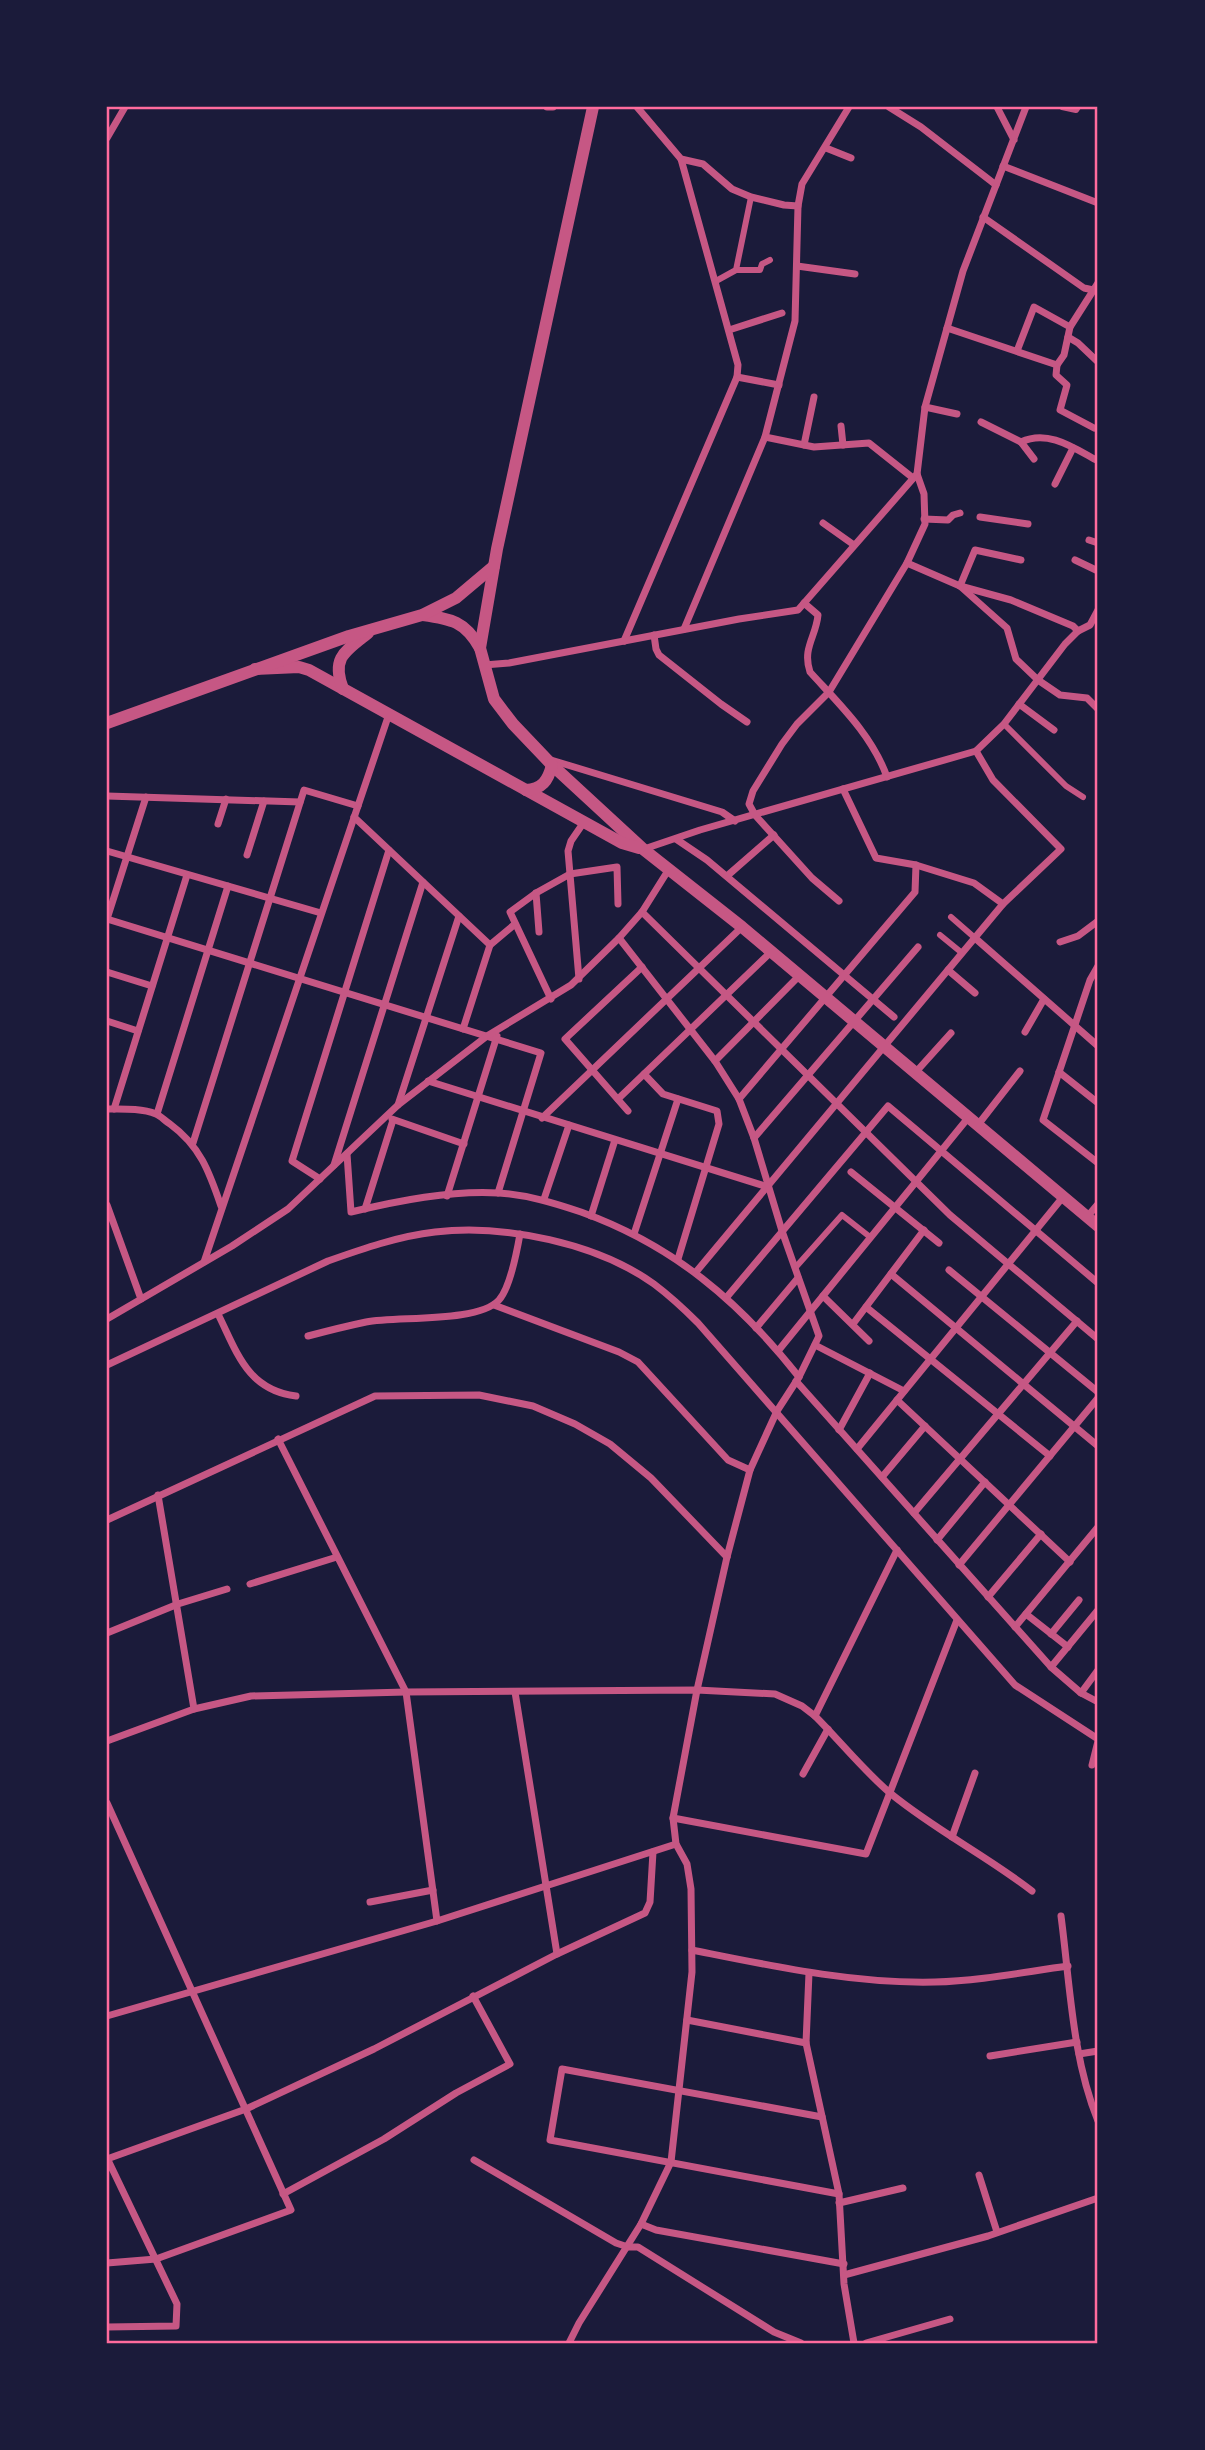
<svg xmlns="http://www.w3.org/2000/svg" width="1205" height="2450" viewBox="0 0 1205 2450" font-family="Lora,serif">
<rect width="100%" height="100%" fill="#1b1b3a"/>
<g fill="none" stroke-linecap="round" stroke-linejoin="round">
<g stroke="#c65784" stroke-width="6">
<path d="M 1062,107 L 1076,110 L 1078,107"/>
<path d="M 736,270 L 760,270 L 762,264 L 770,260"/>
<path d="M 716,281 L 736,270 L 751,197"/>
<path d="M 1004,724 L 1066,786 L 1083,797"/>
<path d="M 951,917 L 975,938"/>
<path d="M 940,935 L 962,953"/>
<path d="M 795,1268 L 842,1215 L 870,1237"/>
</g>
<g stroke="#c65784" stroke-width="7">
<path d="M 547,107 L 553,107"/>
<path d="M 637,107 L 681,159 L 703,164 L 732,189 L 751,197 L 784,205 L 798,206"/>
<path d="M 889,107 L 921,127 L 996,185"/>
<path d="M 997,107 L 1014,140"/>
<path d="M 107,138 L 125,107"/>
<path d="M 826,148 L 851,158"/>
<path d="M 1003,166 L 1098,203"/>
<path d="M 983,217 L 1084,288 L 1098,291"/>
<path d="M 797,266 L 855,274"/>
<path d="M 947,328 L 1057,365 L 1064,355 L 1070,327 L 1098,283"/>
<path d="M 729,330 L 782,313"/>
<path d="M 1068,337 L 1078,343 L 1098,362"/>
<path d="M 1017,351 L 1034,307 L 1070,327"/>
<path d="M 1057,365 L 1056,375 L 1067,385 L 1060,410 L 1094,428"/>
<path d="M 737,377 L 779,385"/>
<path d="M 925,407 L 957,414"/>
<path d="M 981,422 L 1021,442 C 1048,429 1074,448 1098,461"/>
<path d="M 841,426 L 843,445"/>
<path d="M 765,437 L 814,447 L 869,443 L 913,478"/>
<path d="M 1021,442 L 1034,459"/>
<path d="M 804,445 L 814,397"/>
<path d="M 1055,484 L 1073,448"/>
<path d="M 980,517 L 1028,524"/>
<path d="M 924,519 L 948,520 L 953,515 L 960,513"/>
<path d="M 823,523 L 854,545"/>
<path d="M 1089,540 L 1098,543"/>
<path d="M 1075,560 L 1098,571"/>
<path d="M 907,563 L 960,586 L 1011,600 L 1073,626 L 1078,631"/>
<path d="M 960,586 L 1007,628 L 1016,659 L 1038,680 L 1060,695 L 1087,698 L 1098,709"/>
<path d="M 960,586 L 975,550 L 1021,560"/>
<path d="M 804,603 L 818,615 C 816,637 802,648 810,672 C 840,705 872,735 887,777"/>
<path d="M 684,629 L 765,437 L 795,321 L 798,206 L 802,184 L 849,107"/>
<path d="M 654,635 L 656,649 L 659,655 L 721,704 L 747,722"/>
<path d="M 624,641 L 737,377 L 738,365 L 681,159"/>
<path d="M 484,665 L 509,663 L 739,619 L 798,610 L 917,474 L 925,407 L 963,271 L 1026,107"/>
<path d="M 1019,704 L 1054,730"/>
<path d="M 551,760 L 722,812 L 735,821"/>
<path d="M 843,789 L 876,858 L 916,865 L 974,883 L 1003,904"/>
<path d="M 107,796 L 300,802"/>
<path d="M 354,817 L 490,945 L 463,1029"/>
<path d="M 218,824 L 226,799"/>
<path d="M 676,839 L 707,860 L 894,1017"/>
<path d="M 644,849 L 700,830 L 976,751 L 1004,724 L 1065,644 L 1078,631 L 1090,625 L 1098,610"/>
<path d="M 107,851 L 321,913"/>
<path d="M 247,855 L 264,801"/>
<path d="M 727,876 L 774,835"/>
<path d="M 536,893 L 539,932"/>
<path d="M 839,901 L 812,878 L 755,815 L 749,804 L 753,791 L 782,744 L 797,724 L 829,692 L 907,563 L 925,524 L 924,494 L 917,474"/>
<path d="M 642,912 L 950,1215 L 1098,1339"/>
<path d="M 107,919 L 541,1053 L 498,1193"/>
<path d="M 107,919 L 146,797"/>
<path d="M 975,938 L 1098,1046"/>
<path d="M 1060,942 L 1078,936 L 1098,921"/>
<path d="M 490,945 L 515,924"/>
<path d="M 1098,966 L 1090,980 L 1043,1120 L 1098,1163"/>
<path d="M 948,970 L 975,993"/>
<path d="M 107,972 L 152,986"/>
<path d="M 579,979 L 568,851 L 571,841 L 584,822"/>
<path d="M 551,999 L 510,912 L 536,893 L 570,874 L 617,867 L 618,904"/>
<path d="M 107,1021 L 138,1031"/>
<path d="M 1025,1032 L 1044,999"/>
<path d="M 715,1061 L 799,976"/>
<path d="M 1059,1072 L 1098,1103"/>
<path d="M 915,1073 L 951,1033"/>
<path d="M 644,1074 L 663,1094 L 717,1111 L 719,1124 L 678,1259"/>
<path d="M 428,1081 L 768,1187"/>
<path d="M 618,1099 L 771,952"/>
<path d="M 739,1099 L 915,892 L 916,865"/>
<path d="M 398,1105 L 459,916"/>
<path d="M 107,1109 C 122,1109 142,1108 156,1114 C 161,1116 165,1121 170,1124 C 200,1146 209,1171 221,1206"/>
<path d="M 114,1109 L 187,875"/>
<path d="M 628,1111 L 565,1039 L 642,967"/>
<path d="M 157,1114 L 228,886"/>
<path d="M 542,1118 L 742,927"/>
<path d="M 392,1119 L 464,1144"/>
<path d="M 977,1126 L 1020,1071"/>
<path d="M 754,1138 L 918,947"/>
<path d="M 193,1143 L 304,790 L 358,806"/>
<path d="M 347,1154 L 351,1212 C 397,1201 451,1190 499,1193 C 528,1195 554,1203 581,1212 C 673,1245 739,1301 799,1377"/>
<path d="M 334,1165 L 423,882"/>
<path d="M 851,1172 L 939,1243"/>
<path d="M 320,1179 L 292,1161 L 389,850"/>
<path d="M 447,1196 L 497,1036"/>
<path d="M 544,1199 L 569,1125"/>
<path d="M 107,1205 L 141,1299"/>
<path d="M 365,1209 L 393,1120"/>
<path d="M 591,1216 L 615,1140"/>
<path d="M 1087,1217 L 1098,1204"/>
<path d="M 634,1234 L 678,1099"/>
<path d="M 204,1262 L 389,714"/>
<path d="M 949,1270 L 1098,1392"/>
<path d="M 696,1272 L 1003,904 L 1061,849 L 993,780 L 976,751"/>
<path d="M 891,1274 L 1098,1446"/>
<path d="M 823,1296 L 869,1341"/>
<path d="M 726,1298 L 888,1106 L 1098,1283"/>
<path d="M 494,1305 L 619,1352 L 638,1362 L 728,1460 L 750,1470"/>
<path d="M 866,1307 L 1050,1456"/>
<path d="M 218,1314 C 237,1352 247,1390 296,1396"/>
<path d="M 107,1319 L 232,1246 L 288,1209 L 398,1105 L 487,1036 L 571,985 L 619,938 L 642,912 L 669,869"/>
<path d="M 853,1324 L 924,1230"/>
<path d="M 756,1328 L 798,1278"/>
<path d="M 308,1336 C 327,1331 347,1326 366,1322 C 398,1316 478,1323 499,1300 C 510,1288 517,1251 520,1234"/>
<path d="M 815,1345 L 904,1391"/>
<path d="M 778,1351 L 968,1118"/>
<path d="M 107,1365 L 328,1261 C 362,1249 399,1236 435,1232 C 505,1224 597,1243 654,1284 C 670,1296 684,1309 698,1323 L 1015,1685 L 1098,1739"/>
<path d="M 796,1381 L 1051,1667 L 1081,1693 L 1098,1702"/>
<path d="M 897,1400 L 1070,1562"/>
<path d="M 839,1430 L 870,1373"/>
<path d="M 857,1449 L 1063,1197"/>
<path d="M 882,1477 L 925,1426"/>
<path d="M 158,1495 L 194,1709"/>
<path d="M 914,1513 L 1077,1321"/>
<path d="M 107,1520 L 375,1396 L 479,1395 L 533,1406 L 575,1424 L 610,1444 L 651,1478 L 727,1557"/>
<path d="M 937,1540 L 985,1482"/>
<path d="M 959,1565 L 1098,1398"/>
<path d="M 250,1584 L 337,1557"/>
<path d="M 988,1597 L 1041,1534"/>
<path d="M 1026,1614 L 1068,1647"/>
<path d="M 1015,1627 L 1098,1527"/>
<path d="M 107,1633 L 178,1604 L 227,1589"/>
<path d="M 1051,1634 L 1079,1600"/>
<path d="M 1051,1667 L 1098,1610"/>
<path d="M 515,1692 L 557,1954"/>
<path d="M 1081,1693 L 1098,1670"/>
<path d="M 815,1716 L 897,1550"/>
<path d="M 107,1741 L 194,1709 L 251,1696 L 406,1692 L 697,1690 L 775,1694 L 802,1706 L 815,1716 C 840,1741 863,1770 890,1793 C 935,1830 987,1856 1032,1891"/>
<path d="M 1092,1765 L 1098,1741"/>
<path d="M 803,1774 L 828,1729"/>
<path d="M 107,1803 L 291,2210 L 156,2259 L 107,2263"/>
<path d="M 673,1818 L 866,1854 L 957,1620"/>
<path d="M 952,1837 L 975,1773"/>
<path d="M 370,1902 L 433,1890"/>
<path d="M 1061,1916 C 1070,1984 1072,2057 1098,2121"/>
<path d="M 437,1921 L 676,1844"/>
<path d="M 692,1950 C 772,1966 854,1984 935,1982 C 979,1981 1024,1972 1068,1966"/>
<path d="M 809,1973 L 806,2043 L 839,2194 L 844,2284 L 854,2343"/>
<path d="M 107,2016 L 437,1921 L 406,1692 L 278,1439"/>
<path d="M 687,2020 L 806,2043"/>
<path d="M 1079,2054 L 1098,2051"/>
<path d="M 990,2056 L 1077,2042"/>
<path d="M 822,2117 L 562,2069 L 550,2140 L 839,2194"/>
<path d="M 107,2158 L 177,2304 L 176,2326 L 107,2327"/>
<path d="M 107,2159 L 246,2109 L 374,2049 L 557,1954 L 645,1913 L 650,1902 L 653,1852"/>
<path d="M 474,2160 L 616,2243 L 628,2247 L 638,2247 L 774,2332 L 801,2343"/>
<path d="M 979,2175 L 997,2232"/>
<path d="M 283,2194 L 384,2139 L 456,2093 L 510,2064 L 473,1996"/>
<path d="M 839,2203 L 903,2188"/>
<path d="M 641,2224 L 656,2230 L 844,2264"/>
<path d="M 844,2275 L 988,2236 L 1098,2198"/>
<path d="M 569,2343 L 579,2323 L 641,2224 L 671,2162 L 692,1972 L 691,1889 L 687,1864 L 676,1844 L 673,1818 L 697,1690 L 727,1557 L 750,1470 L 777,1411 L 799,1377 L 819,1336 L 782,1231 L 754,1138 L 739,1099 L 715,1061 L 619,938"/>
<path d="M 866,2343 L 950,2319"/>
</g>
<g stroke="#c65784" stroke-width="12">
<path d="M 593,107 L 497,549 L 480,648 L 494,699 L 513,724 L 552,765 L 643,849 L 742,927 L 1098,1226"/>
<path d="M 423,615 C 451,619 465,621 480,648"/>
<path d="M 255,669 L 299,667 L 309,670 L 622,843 L 639,848"/>
<path d="M 343,689 C 331,658 345,651 368,633"/>
<path d="M 107,723 L 349,636 L 422,615 L 456,598 L 494,566"/>
<path d="M 526,790 C 542,789 548,781 552,765"/>
</g>
</g>
<rect width="1205" height="2450" fill="none" stroke="#1b1b3a" stroke-width="217"/>
<rect x="108" y="108" width="988" height="2234" fill="none" stroke="#ff6b9d" stroke-width="2.5"/>
</svg>
